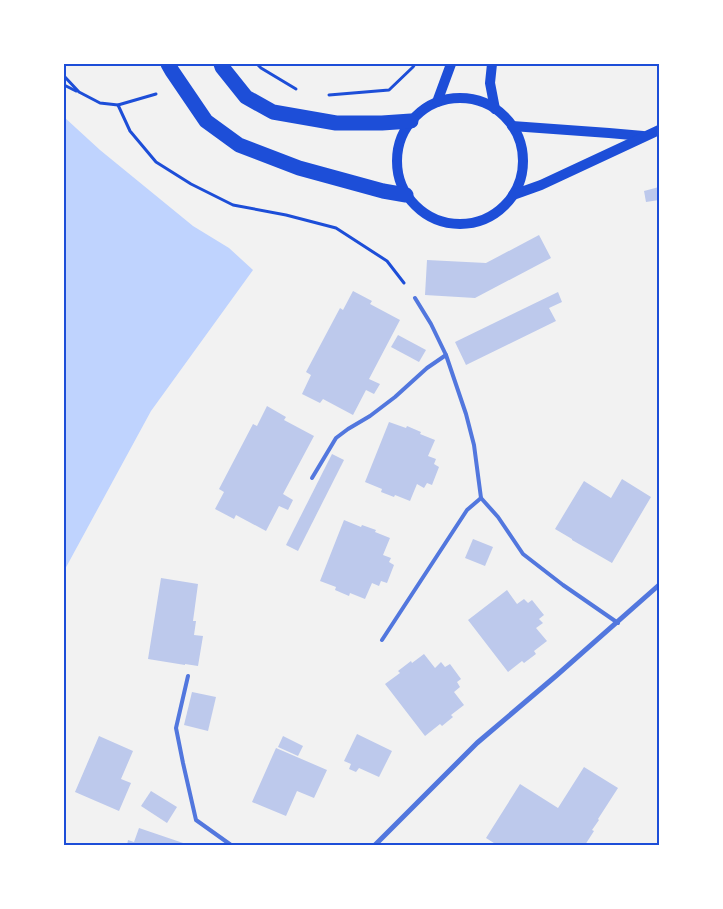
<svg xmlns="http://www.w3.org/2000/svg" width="723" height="909" viewBox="0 0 723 909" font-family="Barlow,sans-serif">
<rect width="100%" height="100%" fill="#f2f2f2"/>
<path fill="#bfd3fe" d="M 64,117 L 100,150 L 193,226 L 229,248 L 253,270 L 151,411 L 64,571 Z"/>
<g fill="#bdc9ec">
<path d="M 659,187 L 659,200 L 646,202 L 644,191 Z"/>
<path d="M 539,235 L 551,258 L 475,298 L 425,295 L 427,260 L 486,263 Z"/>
<path d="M 353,291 L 372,301 L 370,304 L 400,320 L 369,379 L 380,384 L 374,394 L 366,390 L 353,415 L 323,399 L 320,403 L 302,394 L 311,375 L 306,372 L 340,308 L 343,310 Z"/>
<path d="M 558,292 L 562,302 L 549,308 L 556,321 L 466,365 L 455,342 Z"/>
<path d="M 398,335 L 426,350 L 419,362 L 391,347 Z"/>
<path d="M 267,406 L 286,417 L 284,420 L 314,436 L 283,494 L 293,500 L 288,510 L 279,506 L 266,531 L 236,515 L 234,519 L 215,509 L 224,492 L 219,489 L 253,424 L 257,426 Z"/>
<path d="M 389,422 L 406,428 L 407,426 L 421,432 L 420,434 L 435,440 L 428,456 L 436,459 L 434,464 L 439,467 L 432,485 L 427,483 L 424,488 L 417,484 L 410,501 L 395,495 L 394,497 L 381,492 L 382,489 L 365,482 Z"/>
<path d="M 332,454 L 344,460 L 298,551 L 286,545 Z"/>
<path d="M 622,479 L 651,497 L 612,563 L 572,540 L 572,539 L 555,529 L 584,481 L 611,498 Z"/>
<path d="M 344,520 L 361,527 L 362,525 L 376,530 L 375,532 L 390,538 L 383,555 L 391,558 L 389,562 L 394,565 L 387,583 L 381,581 L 379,586 L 372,583 L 365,599 L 350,593 L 349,596 L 335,590 L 336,587 L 320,581 Z"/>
<path d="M 473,539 L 493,547 L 485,566 L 465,558 Z"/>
<path d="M 161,578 L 198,584 L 193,621 L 196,621 L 194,635 L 203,636 L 198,666 L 185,664 L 185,665 L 148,659 Z"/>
<path d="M 507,590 L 517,604 L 524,599 L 528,603 L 532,600 L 544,615 L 539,619 L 543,623 L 536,628 L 547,641 L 534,651 L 536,654 L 524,663 L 522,661 L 508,672 L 468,620 Z"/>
<path d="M 424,654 L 435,668 L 441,662 L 445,667 L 450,664 L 461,679 L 457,682 L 460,687 L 454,692 L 464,705 L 451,715 L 453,717 L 442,726 L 440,724 L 425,736 L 385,684 L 400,673 L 398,671 L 411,661 L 412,663 Z"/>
<path d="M 192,692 L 216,697 L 208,731 L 184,725 Z"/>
<path d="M 357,734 L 392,751 L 379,777 L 359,768 L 356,772 L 349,769 L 351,764 L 344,761 Z"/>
<path d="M 99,736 L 133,751 L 121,779 L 131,783 L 119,811 L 75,792 Z"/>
<path d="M 283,736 L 303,746 L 298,756 L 278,747 Z"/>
<path d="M 276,748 L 327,770 L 314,798 L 297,791 L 286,816 L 252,802 Z"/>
<path d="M 584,767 L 618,788 L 598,819 L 599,820 L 592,830 L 594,831 L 585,845 L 497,845 L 486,838 L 520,784 L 558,808 Z"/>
<path d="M 151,791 L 177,807 L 167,823 L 141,806 Z"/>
<path d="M 139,828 L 189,845 L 127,845 L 128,840 L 134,842 Z"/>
</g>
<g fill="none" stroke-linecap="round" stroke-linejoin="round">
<g stroke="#1d4ed8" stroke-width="3">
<path d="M 257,64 L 261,68 L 296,89"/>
<path d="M 64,76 L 79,92 L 100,103 L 118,105 L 156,94"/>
<path d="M 64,85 L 76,91"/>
<path d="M 329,95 L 389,90 L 413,67 L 415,64"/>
<path d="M 118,105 L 130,131 L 156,162 L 191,184 L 233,205 L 286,215 L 336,228 L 387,261 L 404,283"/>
</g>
<g stroke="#5277de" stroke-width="4">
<path d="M 415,298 L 431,324 L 446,355 L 466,414 L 474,445 L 481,498 L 498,517 L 523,554 L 563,585 L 618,623"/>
<path d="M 312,478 L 336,438 L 348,429 L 370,416 L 395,397 L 427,368 L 446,355"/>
<path d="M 382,640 L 467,510 L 481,498"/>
<path d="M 188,676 L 176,728 L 183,763 L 196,820 L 231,845"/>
</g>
<path stroke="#5277de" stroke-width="5" d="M 375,845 L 477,743 L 557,675 L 659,585"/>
<g stroke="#1d4ed8" stroke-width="10">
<path d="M 492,64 L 490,83 L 495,109"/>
<circle cx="460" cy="161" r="63"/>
<path d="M 437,102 L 451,64"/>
<path d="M 512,126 L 609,133 L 643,136"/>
<path d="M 513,195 L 541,185 L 659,130"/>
</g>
<g stroke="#1d4ed8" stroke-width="15">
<path d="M 168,64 L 172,71 L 206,121 L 239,145 L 299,168 L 383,191 L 406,195"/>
<path d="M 221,64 L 222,67 L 246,97 L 273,112 L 336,123 L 382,123 L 411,121"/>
</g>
</g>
<rect width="723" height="909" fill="none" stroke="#ffffff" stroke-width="130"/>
<rect x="65" y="65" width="593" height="779" fill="none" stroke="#1d4ed8" stroke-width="2"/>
</svg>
